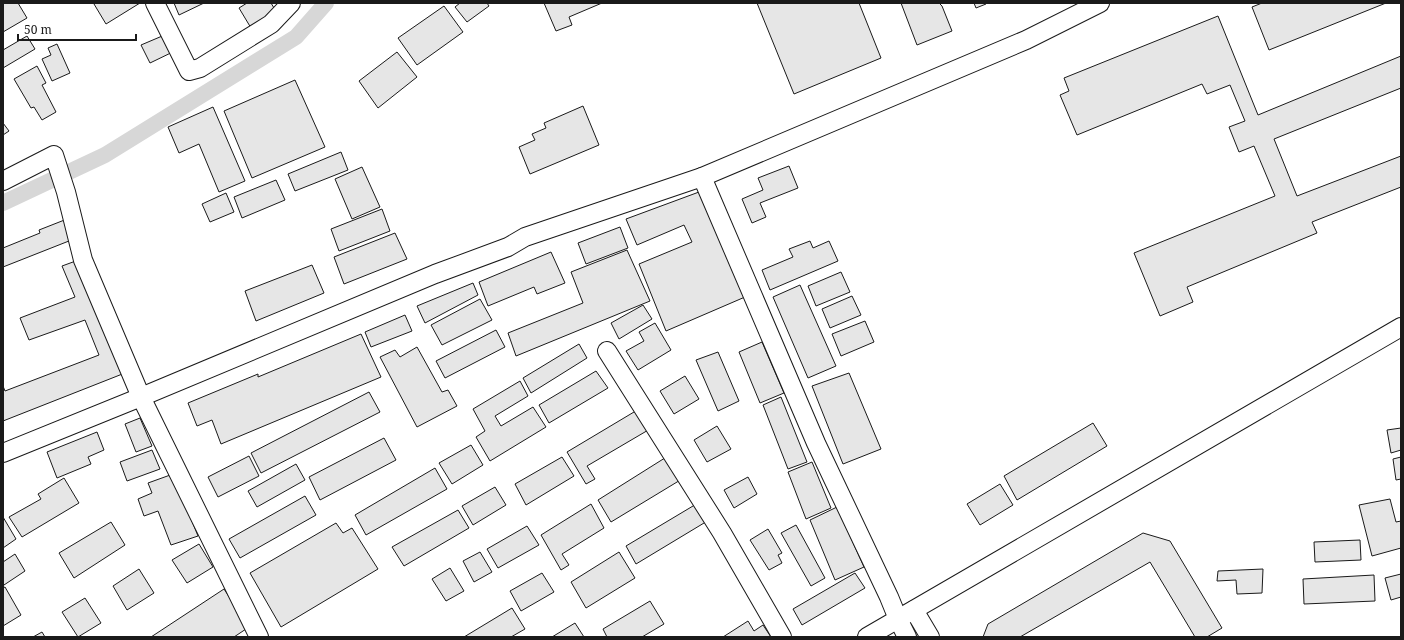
<svg xmlns="http://www.w3.org/2000/svg" width="1404" height="640" viewBox="0 0 1404 640" font-family="'Noto Serif',serif">
<rect width="100%" height="100%" fill="#fff"/>
<g fill="none" stroke-linecap="round" stroke-linejoin="round">
<path stroke="#d7d7d7" stroke-width="16" d="M 3,203 L 105,155 L 296,37 L 326,3"/>
</g>
<g fill="#e6e6e6" stroke="#1a1a1a">
<path d="M 3,3 L 18,3 L 27,18 L 3,32 Z"/>
<path d="M 96,3 L 140,3 L 106,24 L 94,4 Z"/>
<path d="M 174,3 L 204,3 L 179,15 Z"/>
<path d="M 247,3 L 271,3 L 277,13 L 251,28 L 239,8 Z"/>
<path d="M 460,3 L 487,3 L 489,6 L 467,22 L 455,7 Z"/>
<path d="M 544,3 L 602,3 L 569,17 L 572,25 L 556,31 Z"/>
<path d="M 757,3 L 859,3 L 881,58 L 794,94 Z"/>
<path d="M 901,3 L 939,3 L 942,6 L 952,31 L 917,45 Z"/>
<path d="M 974,3 L 986,3 L 986,4 L 976,8 Z"/>
<path d="M 1262,3 L 1386,3 L 1269,50 L 1252,7 Z"/>
<path d="M 444,6 L 463,32 L 417,65 L 398,38 Z"/>
<path d="M 1218,16 L 1258,115 L 1401,56 L 1401,88 L 1274,139 L 1297,196 L 1401,156 L 1401,187 L 1312,222 L 1317,233 L 1187,287 L 1193,302 L 1160,316 L 1134,253 L 1275,196 L 1254,146 L 1239,152 L 1229,127 L 1245,121 L 1230,85 L 1207,94 L 1202,84 L 1077,135 L 1060,95 L 1069,91 L 1064,78 Z"/>
<path d="M 174,31 L 181,48 L 150,63 L 141,45 Z"/>
<path d="M 27,36 L 35,49 L 3,68 L 3,50 Z"/>
<path d="M 57,44 L 70,73 L 52,81 L 42,59 L 51,55 L 48,48 Z"/>
<path d="M 397,52 L 417,77 L 378,108 L 359,81 Z"/>
<path d="M 37,66 L 46,83 L 42,85 L 56,112 L 42,120 L 34,107 L 31,108 L 14,79 Z"/>
<path d="M 295,80 L 325,147 L 252,178 L 224,111 Z"/>
<path d="M 583,106 L 599,145 L 530,174 L 519,147 L 535,140 L 532,134 L 546,128 L 544,123 Z"/>
<path d="M 213,107 L 245,181 L 219,192 L 199,144 L 179,153 L 168,127 Z"/>
<path d="M 3,123 L 9,131 L 3,135 Z"/>
<path d="M 341,152 L 348,170 L 295,191 L 288,174 Z"/>
<path d="M 789,166 L 798,188 L 760,203 L 766,217 L 752,223 L 742,199 L 763,190 L 758,178 Z"/>
<path d="M 362,167 L 380,207 L 352,219 L 335,179 Z"/>
<path d="M 276,180 L 285,200 L 242,218 L 234,197 Z"/>
<path d="M 699,192 L 745,297 L 666,331 L 639,264 L 692,242 L 684,225 L 637,245 L 626,219 Z"/>
<path d="M 226,193 L 234,212 L 210,222 L 202,204 Z"/>
<path d="M 382,209 L 390,231 L 339,251 L 331,229 Z"/>
<path d="M 67,219 L 74,239 L 3,267 L 3,248 L 40,233 L 39,230 Z"/>
<path d="M 620,227 L 628,248 L 586,264 L 578,243 Z"/>
<path d="M 395,233 L 407,259 L 344,284 L 334,257 Z"/>
<path d="M 810,241 L 813,248 L 829,241 L 838,261 L 770,290 L 762,270 L 793,257 L 789,249 Z"/>
<path d="M 627,250 L 650,301 L 516,356 L 508,333 L 583,303 L 571,272 Z"/>
<path d="M 551,252 L 565,283 L 537,294 L 534,287 L 488,306 L 479,282 Z"/>
<path d="M 84,258 L 130,371 L 3,421 L 3,386 L 5,391 L 99,355 L 85,320 L 29,340 L 20,318 L 75,297 L 62,266 Z"/>
<path d="M 312,265 L 324,293 L 256,321 L 245,291 Z"/>
<path d="M 841,272 L 850,292 L 816,306 L 808,286 Z"/>
<path d="M 473,283 L 478,295 L 425,323 L 417,306 Z"/>
<path d="M 800,285 L 836,366 L 808,378 L 773,297 Z"/>
<path d="M 852,296 L 861,315 L 830,328 L 822,309 Z"/>
<path d="M 480,299 L 492,320 L 442,345 L 431,325 Z"/>
<path d="M 643,305 L 652,319 L 619,339 L 611,323 Z"/>
<path d="M 405,315 L 412,331 L 371,347 L 365,332 Z"/>
<path d="M 865,321 L 874,342 L 841,356 L 832,334 Z"/>
<path d="M 655,323 L 671,350 L 638,370 L 626,351 L 644,341 L 639,332 Z"/>
<path d="M 496,330 L 505,347 L 445,378 L 436,361 Z"/>
<path d="M 361,334 L 381,377 L 221,444 L 212,420 L 197,426 L 188,403 L 258,374 L 258,377 Z"/>
<path d="M 762,342 L 784,393 L 760,403 L 739,352 Z"/>
<path d="M 579,344 L 587,358 L 531,393 L 523,378 Z"/>
<path d="M 417,347 L 442,392 L 448,390 L 457,406 L 417,427 L 380,357 L 395,350 L 400,357 Z"/>
<path d="M 718,352 L 739,401 L 718,411 L 696,360 Z"/>
<path d="M 596,371 L 608,388 L 549,423 L 539,405 Z"/>
<path d="M 849,373 L 881,449 L 843,464 L 812,386 Z"/>
<path d="M 685,376 L 699,399 L 674,414 L 660,391 Z"/>
<path d="M 520,381 L 528,396 L 495,416 L 501,426 L 533,407 L 546,427 L 490,461 L 476,437 L 485,431 L 473,409 Z"/>
<path d="M 369,392 L 380,412 L 261,473 L 251,453 Z"/>
<path d="M 781,397 L 807,462 L 788,469 L 763,405 Z"/>
<path d="M 639,409 L 650,429 L 587,466 L 595,479 L 586,484 L 567,452 Z"/>
<path d="M 140,418 L 152,446 L 136,452 L 125,424 Z"/>
<path d="M 1093,423 L 1107,446 L 1017,500 L 1004,476 Z"/>
<path d="M 717,426 L 731,449 L 707,462 L 694,440 Z"/>
<path d="M 1401,428 L 1401,450 L 1391,453 L 1387,430 Z"/>
<path d="M 97,432 L 104,450 L 88,457 L 91,464 L 57,478 L 47,452 Z"/>
<path d="M 384,438 L 396,460 L 320,500 L 309,477 Z"/>
<path d="M 471,445 L 483,465 L 452,484 L 439,463 Z"/>
<path d="M 152,450 L 160,469 L 127,481 L 120,462 Z"/>
<path d="M 249,456 L 259,476 L 218,497 L 208,477 Z"/>
<path d="M 668,456 L 682,479 L 611,522 L 598,500 Z"/>
<path d="M 562,457 L 574,476 L 526,505 L 515,484 Z"/>
<path d="M 1401,457 L 1401,479 L 1396,480 L 1393,459 Z"/>
<path d="M 812,462 L 831,508 L 806,519 L 788,472 Z"/>
<path d="M 296,464 L 305,480 L 257,507 L 248,491 Z"/>
<path d="M 435,468 L 447,489 L 366,535 L 355,515 Z"/>
<path d="M 173,474 L 198,536 L 171,545 L 158,511 L 144,516 L 138,499 L 152,493 L 148,483 Z"/>
<path d="M 748,477 L 757,494 L 734,508 L 724,490 Z"/>
<path d="M 64,478 L 79,503 L 22,537 L 9,517 L 41,499 L 38,494 Z"/>
<path d="M 1000,484 L 1013,505 L 980,525 L 967,504 Z"/>
<path d="M 495,487 L 506,505 L 473,525 L 462,506 Z"/>
<path d="M 305,496 L 316,515 L 240,558 L 229,539 Z"/>
<path d="M 1390,499 L 1396,522 L 1401,521 L 1401,548 L 1372,556 L 1359,505 Z"/>
<path d="M 698,503 L 709,520 L 636,564 L 626,546 Z"/>
<path d="M 591,504 L 604,528 L 562,554 L 569,565 L 561,570 L 541,535 Z"/>
<path d="M 837,507 L 864,567 L 835,580 L 810,520 Z"/>
<path d="M 458,510 L 469,528 L 404,566 L 392,547 Z"/>
<path d="M 3,517 L 16,539 L 3,548 Z"/>
<path d="M 111,522 L 125,545 L 74,578 L 59,553 Z"/>
<path d="M 336,523 L 343,533 L 352,528 L 378,569 L 281,627 L 250,573 Z"/>
<path d="M 796,525 L 825,578 L 811,586 L 781,533 Z"/>
<path d="M 527,526 L 539,545 L 498,568 L 487,549 Z"/>
<path d="M 768,529 L 782,553 L 778,555 L 782,563 L 769,570 L 750,540 Z"/>
<path d="M 1143,533 L 1170,541 L 1222,628 L 1207,637 L 1195,637 L 1150,562 L 1020,637 L 983,637 L 988,624 Z"/>
<path d="M 1360,540 L 1361,560 L 1315,562 L 1314,542 Z"/>
<path d="M 199,544 L 213,567 L 187,583 L 172,560 Z"/>
<path d="M 480,552 L 492,572 L 474,582 L 463,561 Z"/>
<path d="M 619,552 L 635,578 L 586,608 L 571,582 Z"/>
<path d="M 15,554 L 25,571 L 4,585 L 3,583 L 3,562 Z"/>
<path d="M 450,568 L 464,591 L 446,601 L 432,579 Z"/>
<path d="M 139,569 L 154,593 L 127,610 L 113,586 Z"/>
<path d="M 1263,569 L 1262,593 L 1237,594 L 1236,580 L 1217,581 L 1218,571 Z"/>
<path d="M 542,573 L 554,592 L 521,611 L 510,591 Z"/>
<path d="M 855,573 L 865,588 L 802,625 L 793,609 Z"/>
<path d="M 1401,574 L 1401,597 L 1391,600 L 1385,578 Z"/>
<path d="M 1374,575 L 1375,601 L 1304,604 L 1303,579 Z"/>
<path d="M 5,587 L 21,615 L 3,626 L 3,588 Z"/>
<path d="M 224,589 L 249,627 L 234,637 L 151,637 Z"/>
<path d="M 85,598 L 101,623 L 78,637 L 62,612 Z"/>
<path d="M 650,601 L 664,624 L 642,637 L 607,637 L 603,629 Z"/>
<path d="M 512,608 L 525,629 L 511,637 L 464,637 Z"/>
<path d="M 748,621 L 754,631 L 763,625 L 771,637 L 723,637 Z"/>
<path d="M 575,623 L 584,637 L 552,637 Z"/>
<path d="M 42,632 L 45,637 L 33,637 Z"/>
</g>
<g fill="none" stroke-linecap="round" stroke-linejoin="round">
<defs>
<g id="minor">
<path d="M 155,3 L 189,71 L 200,68 L 271,24 L 291,3"/>
<path d="M 702,177 L 816,443 L 889,597 L 898,619 L 907,637"/>
<path d="M 3,181 L 54,155 L 66,192 L 83,260 L 141,397 L 259,637"/>
<path d="M 607,351 L 722,533 L 782,637"/>
<path d="M 3,453 L 141,397 L 435,274 L 508,247 L 525,237 L 702,177 L 1026,40 L 1100,3"/>
<path d="M 914,610 L 930,637"/>
<path d="M 867,637 L 1401,327"/>
</g>
</defs>
<use href="#minor" stroke="#1a1a1a" stroke-width="20"/>
<use href="#minor" stroke="#fff" stroke-width="18"/>
</g>
<rect width="1404" height="640" fill="none" stroke="#1a1a1a" stroke-width="8"/>
<path d="M18 34v6h118v-6" fill="none" stroke="#1a1a1a" stroke-width="2"/>
<text x="24" y="34" font-size="12" fill="#1a1a1a" stroke="#ffffff" stroke-width="3" paint-order="stroke">50 m</text>
</svg>
